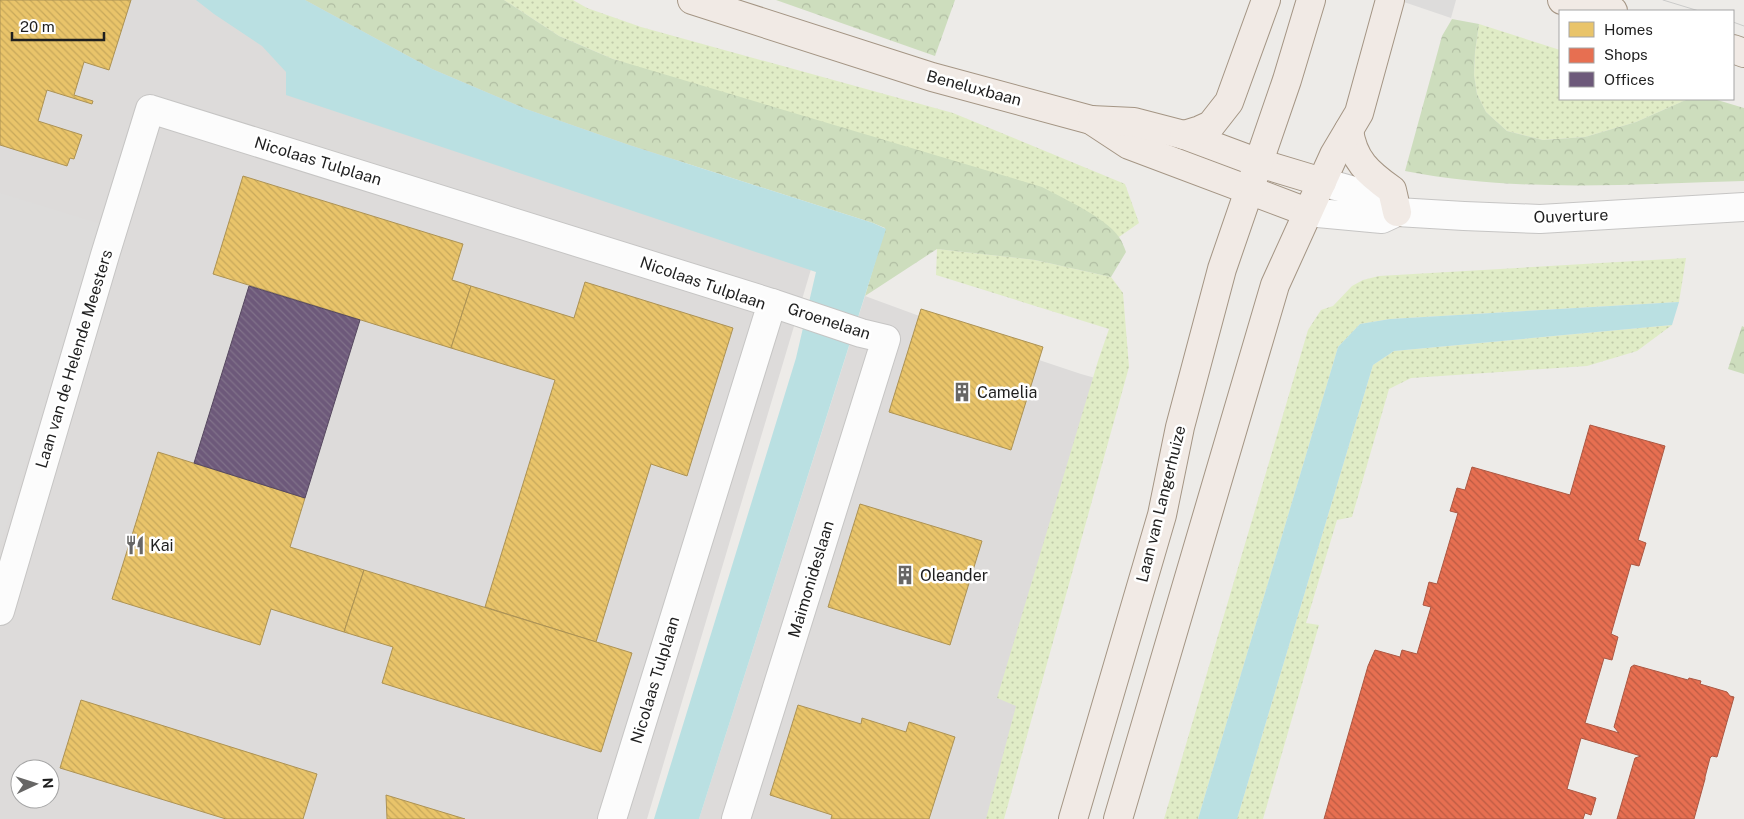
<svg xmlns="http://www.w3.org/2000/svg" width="1744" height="819" viewBox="0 0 1744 819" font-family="'Public Sans',sans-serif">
<defs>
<pattern id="grass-dots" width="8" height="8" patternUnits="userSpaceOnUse" patternTransform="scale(1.25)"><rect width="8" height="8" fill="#e0ecc6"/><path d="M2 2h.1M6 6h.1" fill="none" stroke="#c0caaa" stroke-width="1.8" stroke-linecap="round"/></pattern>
<pattern id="forest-crowns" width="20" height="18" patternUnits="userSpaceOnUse" patternTransform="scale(1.25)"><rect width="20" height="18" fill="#cdddbd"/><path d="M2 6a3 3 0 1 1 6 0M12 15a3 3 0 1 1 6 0" fill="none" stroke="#b0bda2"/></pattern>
<pattern id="homes-back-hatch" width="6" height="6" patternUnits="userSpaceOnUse" patternTransform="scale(1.25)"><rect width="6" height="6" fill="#e9c46a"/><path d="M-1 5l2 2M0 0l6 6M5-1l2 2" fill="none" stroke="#c7a85b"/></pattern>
<pattern id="shops-back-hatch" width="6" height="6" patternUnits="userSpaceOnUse" patternTransform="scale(1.25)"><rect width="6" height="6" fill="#e76f51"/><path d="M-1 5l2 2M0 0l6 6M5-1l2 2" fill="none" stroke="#bb5b43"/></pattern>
<pattern id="offices-back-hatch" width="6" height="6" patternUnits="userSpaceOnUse" patternTransform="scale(1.25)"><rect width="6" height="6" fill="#6d597a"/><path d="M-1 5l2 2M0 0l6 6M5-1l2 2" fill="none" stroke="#81728a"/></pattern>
</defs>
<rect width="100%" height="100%" fill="#edebe8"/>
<g fill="#dddbda" fill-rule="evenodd">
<path d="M 0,0 L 443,0 L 536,94 L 823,229 L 647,819 L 0,819 ZM 20,769 L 50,769 L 50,799 L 20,799 Z"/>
<path d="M 865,296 L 1036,359 L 1081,374 L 1113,383 L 991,819 L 699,819 Z"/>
</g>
<g fill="url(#grass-dots)">
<path d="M 504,0 L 573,0 L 587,8 L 641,27 L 953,113 L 1125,184 L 1139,223 L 1119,237 L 1106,225 L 613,59 L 559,36 Z"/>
<path d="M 1479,24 L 1560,50 L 1560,99 L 1688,99 L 1636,122 L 1585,137 L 1543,140 L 1507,131 L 1486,112 L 1477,94 L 1474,75 L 1475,52 Z"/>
<path d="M 937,249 L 1035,260 L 1111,277 L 1123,293 L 1129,367 L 1004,819 L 986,819 L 1016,706 L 997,698 L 1098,361 L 1109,329 L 936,275 Z"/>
<path d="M 1686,258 L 1679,302 L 1390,319 L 1360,324 L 1338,347 L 1198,819 L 1164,819 L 1308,330 L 1321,310 L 1333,306 L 1352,286 L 1363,280 L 1379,276 Z"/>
<path d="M 1672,325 L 1637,351 L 1587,366 L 1411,378 L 1389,389 L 1352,517 L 1337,520 L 1306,623 L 1319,625 L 1263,819 L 1237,819 L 1373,365 L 1394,351 Z"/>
</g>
<g fill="url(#forest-crowns)">
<path d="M 305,0 L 504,0 L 559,36 L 613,59 L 1042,187 C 1064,199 1105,217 1119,237 C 1122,241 1124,247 1126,252 L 1111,277 L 1035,260 L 937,249 L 865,296 L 885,228 L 873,223 L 629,145 L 526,109 L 432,69 Z"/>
<path d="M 776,0 L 955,0 L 935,56 Z"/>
<path d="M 1452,19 L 1479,24 L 1475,52 L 1474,75 L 1477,94 L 1486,112 L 1507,131 L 1543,140 L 1585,137 L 1636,122 L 1688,99 L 1714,99 L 1744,108 L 1744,181 C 1631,184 1516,193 1405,171 L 1442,36 Z"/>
<path d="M 1742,326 L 1744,327 L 1744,374 L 1728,369 Z"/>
</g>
<g fill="#dddcdb">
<path d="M 1398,0 L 1456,0 L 1451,18 Z"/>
<path d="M 0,193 L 101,224 L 79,297 L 0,548 Z"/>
</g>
<g fill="#bae0e2">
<path d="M 196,0 L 305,0 L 432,69 L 526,109 L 629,145 L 873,223 L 886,229 L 699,819 L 654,819 L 796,358 L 816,272 L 286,95 L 286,72 L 262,46 L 214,14 Z"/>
<path d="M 1679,302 L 1672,325 L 1394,351 L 1373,365 L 1237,819 L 1198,819 L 1338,347 L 1360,324 L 1390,319 Z"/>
</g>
<g fill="url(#homes-back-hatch)" stroke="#ac9254">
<path d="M 0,0 L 131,0 L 109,70 L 84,62 L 74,95 L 93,101 L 92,104 L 47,90 L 38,121 L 82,135 L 74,159 L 70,158 L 67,166 L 0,145 Z"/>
<path d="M 243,176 L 463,244 L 452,280 L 471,286 L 451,348 L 213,274 Z"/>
<path d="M 585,282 L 733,328 L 687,476 L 651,464 L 596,642 L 485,607 L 555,380 L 451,348 L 471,286 L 574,318 Z"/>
<path d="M 921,309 L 1043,347 L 1011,450 L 889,412 Z"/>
<path d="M 158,452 L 305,498 L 290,547 L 364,570 L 344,632 L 271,609 L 260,645 L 112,599 Z"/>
<path d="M 860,504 L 982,541 L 950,645 L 828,607 Z"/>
<path d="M 364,570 L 632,653 L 601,752 L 382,683 L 393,647 L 344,632 Z"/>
<path d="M 81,700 L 317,774 L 303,819 L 226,819 L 60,768 Z"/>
<path d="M 798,705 L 861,724 L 862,718 L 906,732 L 909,722 L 955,737 L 929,819 L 831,819 L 832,815 L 770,795 Z"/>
<path d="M 386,795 L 465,819 L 387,819 Z"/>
</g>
<path fill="url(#shops-back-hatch)" stroke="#ab5742" d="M 1590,425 L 1665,446 L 1638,540 L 1646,543 L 1639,566 L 1631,564 L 1611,634 L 1618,637 L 1612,660 L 1604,658 L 1585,723 L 1619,733 L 1614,727 L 1631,667 L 1634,665 L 1688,680 L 1689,678 L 1701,681 L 1700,684 L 1727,692 L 1730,696 L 1734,697 L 1717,757 L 1712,756 L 1710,758 L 1705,777 L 1705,779 L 1694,819 L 1617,819 L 1635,758 L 1641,756 L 1581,738 L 1567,789 L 1596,798 L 1591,815 L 1585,813 L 1583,819 L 1324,819 L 1368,666 L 1375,650 L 1400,657 L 1402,650 L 1417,654 L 1431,607 L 1423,605 L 1429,582 L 1437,584 L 1458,513 L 1450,511 L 1457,488 L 1465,490 L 1472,467 L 1570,495 Z"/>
<path fill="url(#offices-back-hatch)" stroke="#56485f" d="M 249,286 L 360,320 L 305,498 L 194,463 Z"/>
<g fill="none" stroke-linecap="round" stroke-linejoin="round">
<defs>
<g id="minor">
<path d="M 1322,182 L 1379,198 L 1397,212"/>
<path d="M 1307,212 L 1382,219 L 1397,212 L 1464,216 L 1540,219 L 1744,207"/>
<path d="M 0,611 L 105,255 L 150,109 L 772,303 L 612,819"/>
<path d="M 736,819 L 886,339 L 861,333 L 772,303"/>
</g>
<g id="major">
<path d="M 692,0 L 932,77 L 1091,120 L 1129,145 L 1307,212"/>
<path d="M 1562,0 L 1613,11"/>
<path d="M 1733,49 L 1744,53"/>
<path d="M 1091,120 L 1134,122 L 1184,135 L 1259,163 L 1322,182"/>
<path d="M 1349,130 C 1353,160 1368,173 1392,190 L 1397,212"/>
<path d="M 1184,135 L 1200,130 L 1211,125 L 1229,102 L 1266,0"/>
<path d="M 1073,819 L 1162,515 L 1180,427 L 1222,269 L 1287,80 L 1311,0"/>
<path d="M 1118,819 L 1275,285 L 1334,155 L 1359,113 L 1390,0"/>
</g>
</defs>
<use href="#minor" stroke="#c6c5c4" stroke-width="30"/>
<use href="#major" stroke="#a49584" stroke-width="30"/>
<use href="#minor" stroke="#fcfcfc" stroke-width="28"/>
<use href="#major" stroke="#f1eae5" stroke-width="28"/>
<g stroke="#cbcbca" stroke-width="1">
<path d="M 1663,0 L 1699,11"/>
<path d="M 1733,22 L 1744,26"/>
</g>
</g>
<defs>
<symbol id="building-bare" viewBox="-9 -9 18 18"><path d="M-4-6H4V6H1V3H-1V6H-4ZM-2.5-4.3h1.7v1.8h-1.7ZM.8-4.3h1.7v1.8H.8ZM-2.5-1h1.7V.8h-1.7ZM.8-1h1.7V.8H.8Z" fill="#676665" stroke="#fff" stroke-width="2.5" paint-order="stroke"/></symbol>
<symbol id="restaurant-bare" viewBox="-9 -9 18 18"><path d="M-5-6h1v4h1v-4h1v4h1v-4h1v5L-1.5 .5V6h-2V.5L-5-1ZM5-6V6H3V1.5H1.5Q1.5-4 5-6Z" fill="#676665" stroke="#fff" stroke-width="2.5" paint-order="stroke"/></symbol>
</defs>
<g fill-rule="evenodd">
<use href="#building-bare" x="948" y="378" width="28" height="28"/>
<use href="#restaurant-bare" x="121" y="531" width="28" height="28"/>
<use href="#building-bare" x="891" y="561" width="28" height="28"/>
</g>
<g text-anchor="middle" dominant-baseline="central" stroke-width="5" stroke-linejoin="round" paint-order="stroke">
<g font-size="16" fill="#1f1f1f" stroke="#fff">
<text transform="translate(974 88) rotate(15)">Beneluxbaan</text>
<text transform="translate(318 161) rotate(17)">Nicolaas Tulplaan</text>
<text transform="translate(1571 216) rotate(-2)">Ouverture</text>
<text transform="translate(703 283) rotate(19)">Nicolaas Tulplaan</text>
<text transform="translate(829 321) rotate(18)">Groenelaan</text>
<text transform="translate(74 359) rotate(-73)">Laan van de Helende Meesters</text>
<text transform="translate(1161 504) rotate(-76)">Laan van Langerhuize</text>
<text transform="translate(811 579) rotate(-73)">Maimonideslaan</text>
<text transform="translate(655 680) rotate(-73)">Nicolaas Tulplaan</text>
</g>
<g font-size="16" fill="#1f1f1f" stroke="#fff" text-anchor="start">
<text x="977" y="392">Camelia</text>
<text x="150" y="545">Kai</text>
<text x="920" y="575">Oleander</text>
</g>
</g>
<rect x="1559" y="10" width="175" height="90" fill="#ffffff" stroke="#a5a5a5"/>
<rect x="1569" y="22" width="25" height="15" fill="#e9c46a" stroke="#a5a5a5"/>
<text x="1604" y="35" font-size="15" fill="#1f1f1f">Homes</text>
<rect x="1569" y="48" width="25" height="15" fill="#e76f51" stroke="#a5a5a5"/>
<text x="1604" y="60" font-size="15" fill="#1f1f1f">Shops</text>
<rect x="1569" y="72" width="25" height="15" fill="#6d597a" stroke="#a5a5a5"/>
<text x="1604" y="85" font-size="15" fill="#1f1f1f">Offices</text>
<g transform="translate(35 784) rotate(86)"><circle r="24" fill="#ffffff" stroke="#a5a5a5"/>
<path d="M0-4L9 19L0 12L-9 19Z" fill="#676665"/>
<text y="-8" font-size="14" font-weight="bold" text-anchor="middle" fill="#1f1f1f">N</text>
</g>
<path d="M12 32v8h92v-8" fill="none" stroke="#1f1f1f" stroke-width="2.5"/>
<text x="20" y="32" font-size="15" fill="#1f1f1f" stroke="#ffffff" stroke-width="4" paint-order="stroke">20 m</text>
</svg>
